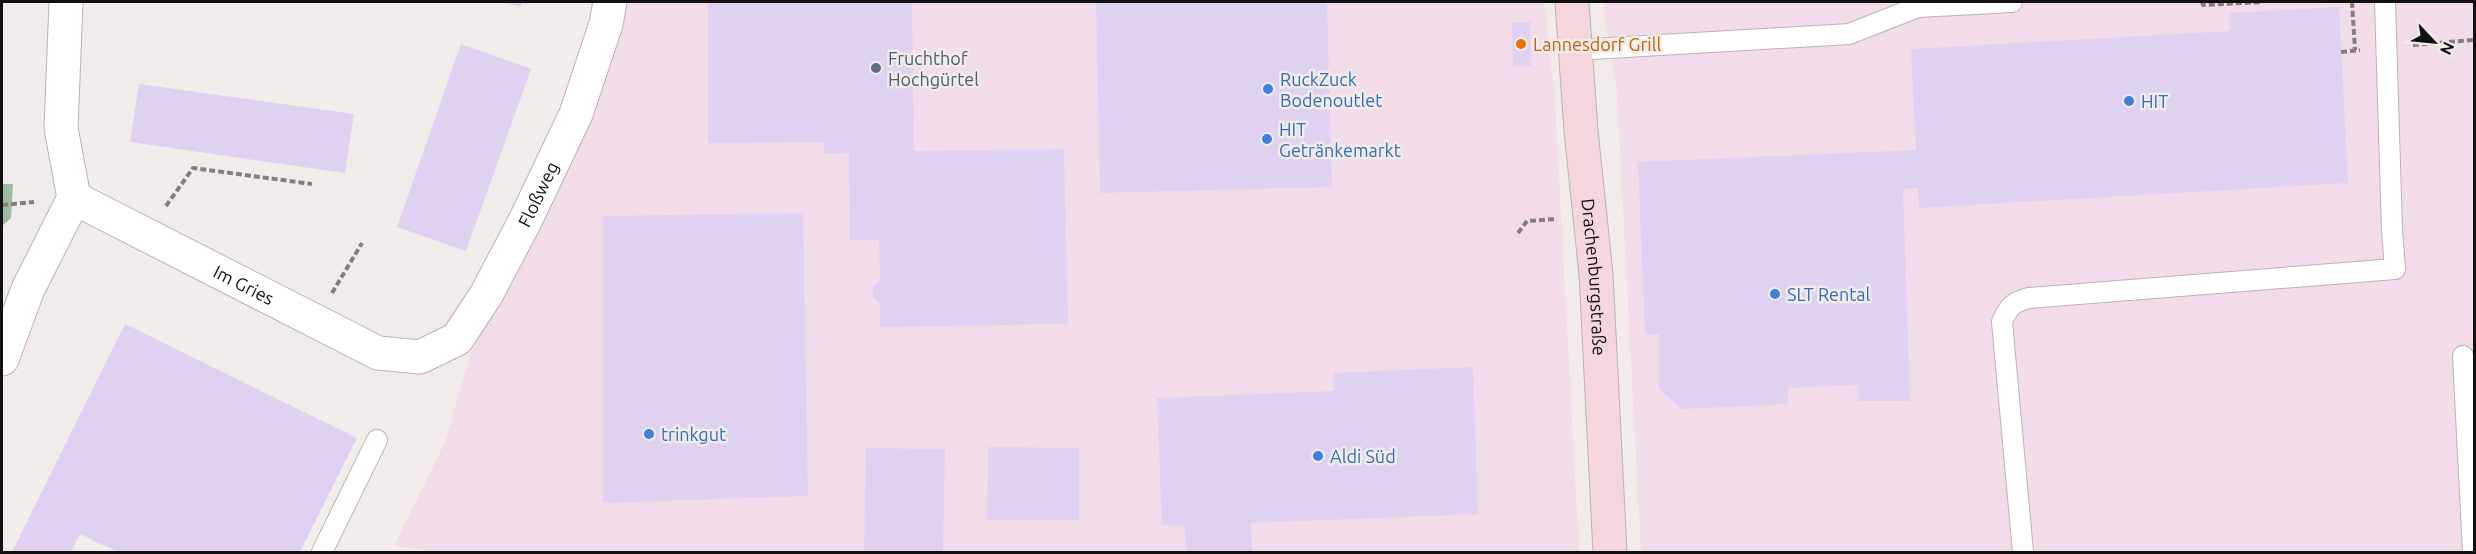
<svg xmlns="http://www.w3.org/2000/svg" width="2476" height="554" viewBox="0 0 2476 554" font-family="Ubuntu,sans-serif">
<rect width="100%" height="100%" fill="#f1ebe9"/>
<g fill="#f2dce9">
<path d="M 624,2 L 1544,2 L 1555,103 L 1579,552 L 434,552 L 394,546 L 446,440 L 471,352 L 585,126 Z"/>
<path d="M 1603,2 L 2474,2 L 2474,552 L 1641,552 L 1617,93 Z"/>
</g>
<path fill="#a0bba3" d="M 2,184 L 13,184 L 11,218 L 2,226 Z"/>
<g fill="#dfd2f1">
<path d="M 502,2 L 522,2 L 521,7 Z"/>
<path d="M 708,2 L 912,2 L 914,151 L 1064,149 L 1068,324 L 880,327 L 880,304 L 873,297 L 873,286 L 880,280 L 879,240 L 850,240 L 849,153 L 824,154 L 824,142 L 708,143 Z"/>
<path d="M 1096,2 L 1327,2 L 1332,187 L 1100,193 Z"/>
<path d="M 2339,7 L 2348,183 L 1919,208 L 1918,188 L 1903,189 L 1910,401 L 1859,401 L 1858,385 L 1788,388 L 1788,404 L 1682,409 L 1659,389 L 1659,334 L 1645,335 L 1638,162 L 1916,150 L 1911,49 L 2230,31 L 2229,13 Z"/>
<path d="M 1512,22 L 1530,22 L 1531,66 L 1513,67 Z"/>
<path d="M 461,44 L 531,69 L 466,251 L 397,227 Z"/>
<path d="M 139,84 L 354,114 L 345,173 L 130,142 Z"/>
<path d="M 803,213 L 808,496 L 603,503 L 603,216 Z"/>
<path d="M 125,324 L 357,438 L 300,552 L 118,552 L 80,534 L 71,552 L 12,552 Z"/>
<path d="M 1473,367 L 1478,514 L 1251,523 L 1252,552 L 1186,552 L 1185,525 L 1162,526 L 1157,398 L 1334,391 L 1333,373 Z"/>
<path d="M 988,447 L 1079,448 L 1079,520 L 987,520 Z"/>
<path d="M 866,448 L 945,449 L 943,552 L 864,552 Z"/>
</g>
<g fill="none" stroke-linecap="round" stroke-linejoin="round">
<defs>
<g id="lane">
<path d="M 1575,50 L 1849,34 L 1918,7 L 2012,2"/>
<path d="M 2463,356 L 2473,552"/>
<path d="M 322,552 L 377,440"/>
<path d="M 2023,552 L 2002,322 C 2008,307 2013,302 2029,298 L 2395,269 L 2392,230 L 2385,2"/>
</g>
<g id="street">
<path id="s1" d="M 66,2 L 61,128 L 74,198 L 378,353 L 420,357 L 457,339 L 486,295 L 525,221 L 576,114 L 606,24 L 610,2"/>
<path d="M 2,359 L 28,289 L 74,198"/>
</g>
<g id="secondary">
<path id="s2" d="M 1572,2 L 1581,131 L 1596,274 L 1610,552"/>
</g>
</defs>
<use href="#lane" stroke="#b9b4b1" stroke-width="22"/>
<use href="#street" stroke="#b9b4b1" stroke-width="35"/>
<use href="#secondary" stroke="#b9b4b1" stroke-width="35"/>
<g stroke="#837f7e" stroke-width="4" stroke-dasharray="6 3" stroke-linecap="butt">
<path d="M 2202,2 L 2203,5 L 2263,2"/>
<path d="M 2352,2 L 2355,50"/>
<path d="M 2413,45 L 2474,40"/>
<path d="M 2341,52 L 2360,50"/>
<path d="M 2,205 L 34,202"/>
<path d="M 166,206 L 193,168 L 312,184"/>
<path d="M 1518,233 L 1527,221 L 1557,219"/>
<path d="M 332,293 L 362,243"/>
</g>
<use href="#lane" stroke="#fff" stroke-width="20"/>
<use href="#street" stroke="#fff" stroke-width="33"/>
<use href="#secondary" stroke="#f5d6dc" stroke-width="33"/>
</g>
<circle fill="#e8710a" stroke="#f1ebe9" stroke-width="2" cx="1521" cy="44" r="6"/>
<circle fill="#5c6f8a" stroke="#f1ebe9" stroke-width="2" cx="876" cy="68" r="6"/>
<g fill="#3f7fe0" stroke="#f1ebe9" stroke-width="2">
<circle cx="1268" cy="89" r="6"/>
<circle cx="2129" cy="101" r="6"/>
<circle cx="1267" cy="139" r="6"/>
<circle cx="1775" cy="294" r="6"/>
<circle cx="649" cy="434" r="6"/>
<circle cx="1318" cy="456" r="6"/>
</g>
<g text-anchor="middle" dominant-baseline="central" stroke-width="5" stroke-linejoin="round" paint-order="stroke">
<g font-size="18" fill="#c56008" stroke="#f1ebe9" text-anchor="start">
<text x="1533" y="44">Lannesdorf Grill</text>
</g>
<g font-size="18" fill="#4e5e75" stroke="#f1ebe9" text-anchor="start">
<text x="888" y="58">Fruchthof<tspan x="888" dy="21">Hochgürtel</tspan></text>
</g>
<g font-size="18" fill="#366cbe" stroke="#f1ebe9" text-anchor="start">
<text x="1280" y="79">RuckZuck<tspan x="1280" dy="21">Bodenoutlet</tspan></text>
<text x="2141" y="101">HIT</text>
<text x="1279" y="129">HIT<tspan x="1279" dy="21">Getränkemarkt</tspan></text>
<text x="1787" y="294">SLT Rental</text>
<text x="661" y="434">trinkgut</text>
<text x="1330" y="456">Aldi Süd</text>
</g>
<g font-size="18" fill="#110f0f" stroke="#f1ebe9">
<text stroke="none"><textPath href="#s1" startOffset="788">Floßweg</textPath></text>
<text stroke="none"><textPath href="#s2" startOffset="276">Drachenburgstraße</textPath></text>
<text stroke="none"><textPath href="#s1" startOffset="388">Im Gries</textPath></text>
</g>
</g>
<rect width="2476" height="554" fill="none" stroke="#110f0f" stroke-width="6"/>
<g transform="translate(2434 42) rotate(116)" stroke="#f1ebe9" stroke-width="4.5" paint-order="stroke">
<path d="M0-4.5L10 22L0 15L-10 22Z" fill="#110f0f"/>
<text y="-9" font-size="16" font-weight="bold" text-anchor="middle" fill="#110f0f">N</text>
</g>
</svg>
